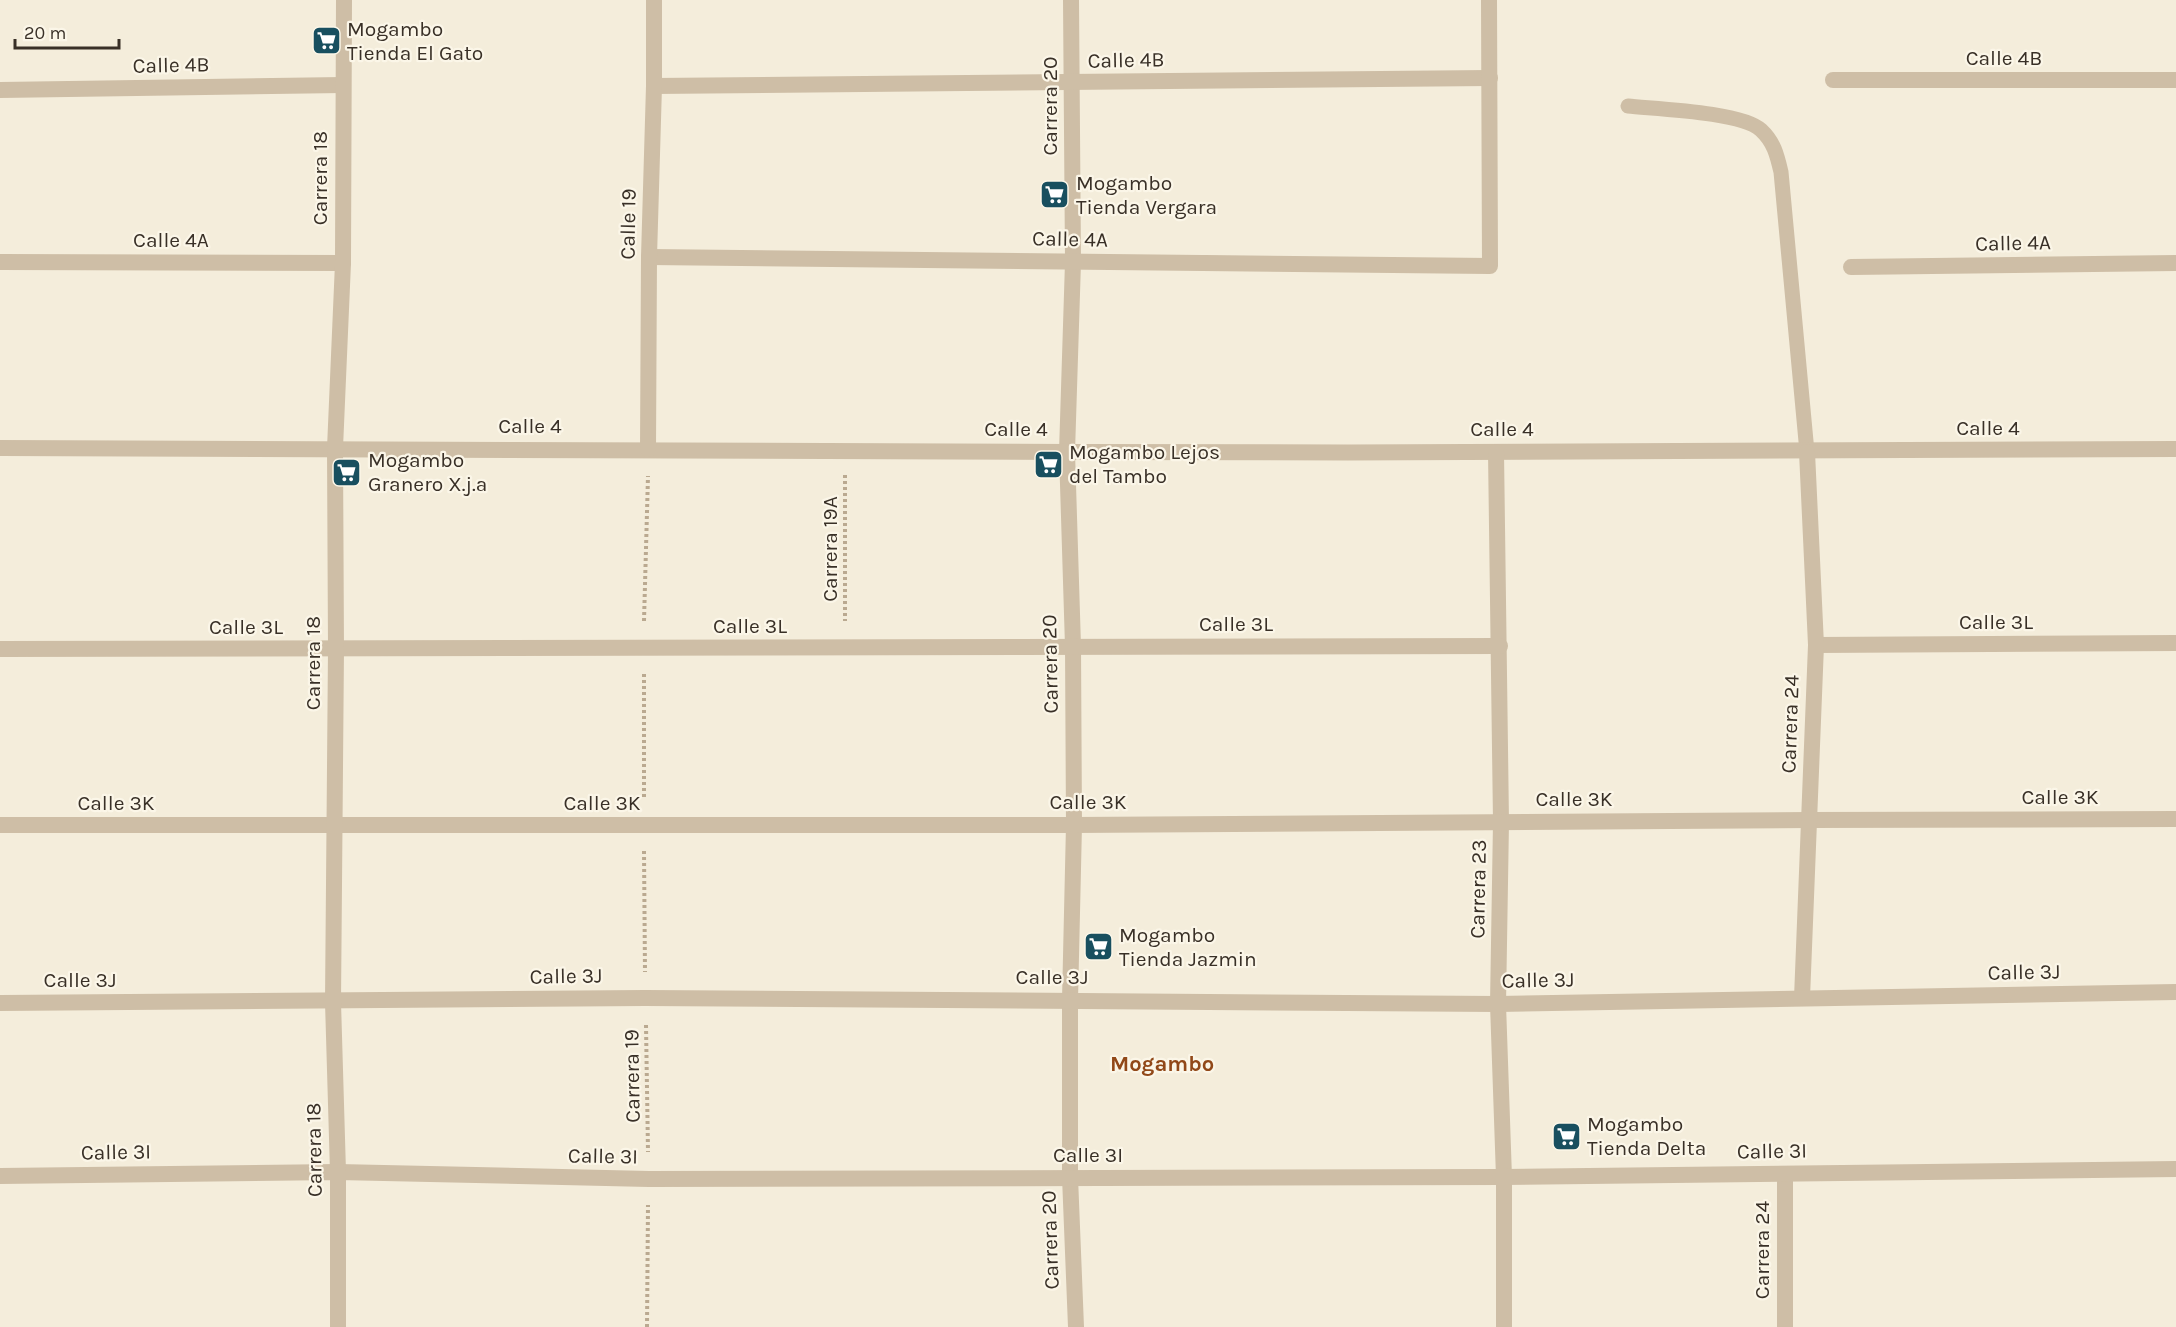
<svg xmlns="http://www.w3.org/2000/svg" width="2176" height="1327" viewBox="0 0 2176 1327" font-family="Karla,sans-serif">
<rect width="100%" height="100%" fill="#f4eddb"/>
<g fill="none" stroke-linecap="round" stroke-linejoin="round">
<g stroke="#baa990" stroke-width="4" stroke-dasharray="3 3" stroke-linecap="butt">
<path d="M 845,475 L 845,621"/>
<path d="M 644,621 L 648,476"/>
<path d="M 644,674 L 644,798"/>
<path d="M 644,851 L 645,972"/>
<path d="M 646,1025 L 648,1152"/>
<path d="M 647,1327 L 648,1205"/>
</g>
<path stroke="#cebea6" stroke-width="15" d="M 1628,106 C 1657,109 1742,112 1761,130 C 1774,142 1777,155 1781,172 L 1807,452"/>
<g stroke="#cebea6" stroke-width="16">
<path d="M 1071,0 L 1073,262 L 1067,452 L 1073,646 L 1074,825 L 1070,1000 L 1070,1177 L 1076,1327"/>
<path d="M 1833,80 L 2176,80"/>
<path d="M 654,86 L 1490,78"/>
<path d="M 0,90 L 343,85"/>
<path d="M 649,257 L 1490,266 L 1489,0"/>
<path d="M 0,262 L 343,263"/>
<path d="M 1851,267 L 2176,263"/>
<path d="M 0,448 C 357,448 714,452 1072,452 C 1440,453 1808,452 2176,449"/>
<path d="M 648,449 L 649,257 L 654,86 L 654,0"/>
<path d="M 1496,452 L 1501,822 L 1498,1004 L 1504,1177 L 1504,1327"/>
<path d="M 1816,645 L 2176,643"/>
<path d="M 0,649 L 1500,646"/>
<path d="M 0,825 L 1074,825 L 1809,820 L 2176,819"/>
<path d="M 1802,998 L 1816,645 L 1807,452"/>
<path d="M 0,1003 L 645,998 L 1498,1004 L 2176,992"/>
<path d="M 1785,1174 L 1785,1327"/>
<path d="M 0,1176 L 338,1172 L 649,1179 L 1504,1177 L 2176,1169"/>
</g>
<path stroke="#cebea6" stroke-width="16" d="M 338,1327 L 338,1172 L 333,1002 L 336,649 L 335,448 L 343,263 L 344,0"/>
</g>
<defs>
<symbol id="supermarket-square" viewBox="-11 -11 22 22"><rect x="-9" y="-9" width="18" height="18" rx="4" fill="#184f5f" stroke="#fbf6e8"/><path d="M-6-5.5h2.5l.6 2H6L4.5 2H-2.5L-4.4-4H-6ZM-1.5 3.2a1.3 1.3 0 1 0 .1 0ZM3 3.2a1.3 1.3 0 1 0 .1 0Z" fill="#fff"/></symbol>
</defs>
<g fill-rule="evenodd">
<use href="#supermarket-square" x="310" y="24" width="33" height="33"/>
<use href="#supermarket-square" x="1038" y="178" width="33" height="33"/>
<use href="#supermarket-square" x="1032" y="448" width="33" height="33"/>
<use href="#supermarket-square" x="330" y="456" width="33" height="33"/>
<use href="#supermarket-square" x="1082" y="930" width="33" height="33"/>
<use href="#supermarket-square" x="1550" y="1120" width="33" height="33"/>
</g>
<g text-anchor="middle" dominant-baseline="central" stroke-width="4.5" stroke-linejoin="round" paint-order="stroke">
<g font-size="21" fill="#393027" stroke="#fbf6e8" text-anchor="start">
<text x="347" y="29">Mogambo<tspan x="347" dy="24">Tienda El Gato</tspan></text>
<text x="1076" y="183">Mogambo<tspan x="1076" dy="24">Tienda Vergara</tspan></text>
<text x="1069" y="452">Mogambo Lejos<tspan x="1069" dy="24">del Tambo</tspan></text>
<text x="368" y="460">Mogambo<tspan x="368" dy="24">Granero X.j.a</tspan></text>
<text x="1119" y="935">Mogambo<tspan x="1119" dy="24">Tienda Jazmin</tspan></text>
<text x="1587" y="1124">Mogambo<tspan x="1587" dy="24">Tienda Delta</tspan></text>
</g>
<g font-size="21" fill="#393027" stroke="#fbf6e8">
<text x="2004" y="58">Calle 4B</text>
<text transform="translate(1126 60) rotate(-1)">Calle 4B</text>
<text transform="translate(171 65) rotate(-1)">Calle 4B</text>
<text transform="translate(1050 106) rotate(-90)">Carrera 20</text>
<text transform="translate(320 178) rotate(-90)">Carrera 18</text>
<text transform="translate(628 224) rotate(-89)">Calle 19</text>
<text transform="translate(1070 239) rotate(1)">Calle 4A</text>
<text x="171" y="240">Calle 4A</text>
<text transform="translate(2013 243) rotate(-1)">Calle 4A</text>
<text x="530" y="426">Calle 4</text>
<text x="1988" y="428">Calle 4</text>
<text x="1016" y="429">Calle 4</text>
<text x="1502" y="429">Calle 4</text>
<text transform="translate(830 549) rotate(-90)">Carrera 19A</text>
<text x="1996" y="622">Calle 3L</text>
<text x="1236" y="624">Calle 3L</text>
<text x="750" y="626">Calle 3L</text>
<text x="246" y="627">Calle 3L</text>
<text transform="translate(313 663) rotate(-90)">Carrera 18</text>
<text transform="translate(1050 664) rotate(-91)">Carrera 20</text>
<text transform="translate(1790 724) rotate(-88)">Carrera 24</text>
<text x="2060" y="797">Calle 3K</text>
<text x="1574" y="799">Calle 3K</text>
<text x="1088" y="802">Calle 3K</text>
<text x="116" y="803">Calle 3K</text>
<text x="602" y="803">Calle 3K</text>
<text transform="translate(1478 889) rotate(-89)">Carrera 23</text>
<text transform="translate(2024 972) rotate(-1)">Calle 3J</text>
<text transform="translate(566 976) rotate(-1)">Calle 3J</text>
<text x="1052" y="977">Calle 3J</text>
<text x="80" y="980">Calle 3J</text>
<text transform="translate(1538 980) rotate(-1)">Calle 3J</text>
<text transform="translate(632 1076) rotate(-91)">Carrera 19</text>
<text transform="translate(314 1150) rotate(-91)">Carrera 18</text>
<text transform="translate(1772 1151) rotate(-1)">Calle 3I</text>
<text transform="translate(116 1152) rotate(-1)">Calle 3I</text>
<text x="1088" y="1155">Calle 3I</text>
<text transform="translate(603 1156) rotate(1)">Calle 3I</text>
<text transform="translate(1050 1240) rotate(-92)">Carrera 20</text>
<text transform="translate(1762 1250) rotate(-90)">Carrera 24</text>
</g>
<g font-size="22" font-weight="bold" fill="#914818" stroke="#fbf6e8">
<text x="1162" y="1064">Mogambo</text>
</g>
</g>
<path d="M15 39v9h104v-9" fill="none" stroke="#393027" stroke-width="3"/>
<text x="24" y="39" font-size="18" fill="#393027" stroke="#fbf6e8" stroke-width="4.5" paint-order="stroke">20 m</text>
</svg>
